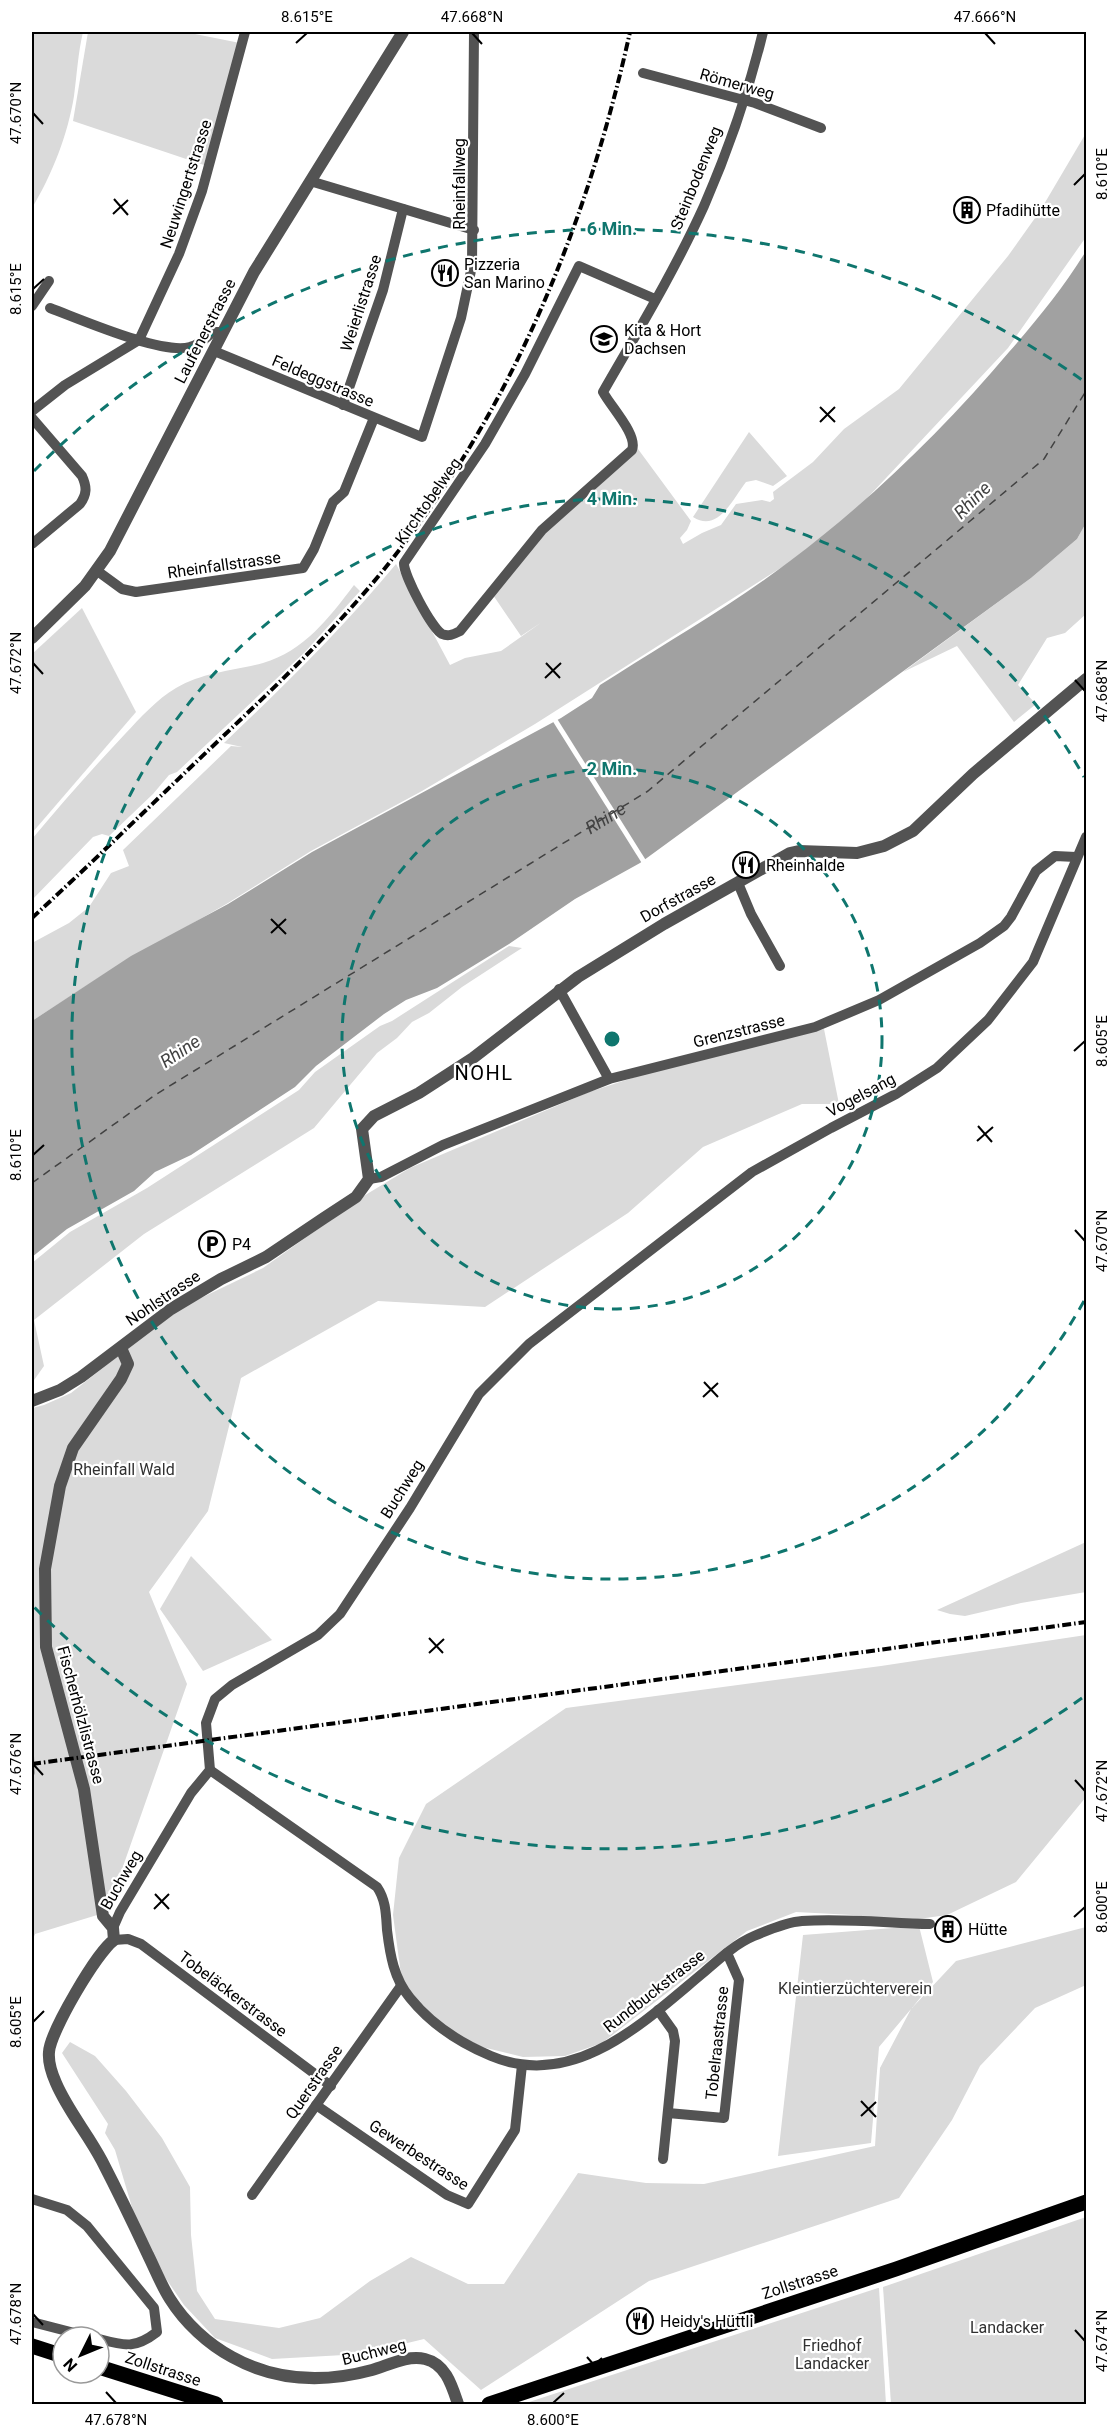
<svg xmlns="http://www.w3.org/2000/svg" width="1118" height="2436" viewBox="0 0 1118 2436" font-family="Roboto,sans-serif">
<rect width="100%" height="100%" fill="#fff"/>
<g fill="#dadada">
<path d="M 32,32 L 83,32 C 78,53 77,74 74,96 C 68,134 52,175 32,208 Z"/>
<path d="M 88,32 L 185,32 L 240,43 L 207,166 L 73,121 Z"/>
<path d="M 1086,133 L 1086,237 L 1008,348 L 856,510 L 790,562 L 535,724 L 422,791 L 311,851 L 228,903 L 106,973 L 32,1021 L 32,943 L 69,923 L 89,907 L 111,873 L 129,866 L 123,850 L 231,746 L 242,747 L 224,743 C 284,686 343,628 396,564 L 450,665 L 465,658 L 501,651 L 542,622 L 521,636 L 493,595 L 544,532 L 638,449 L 691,521 L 687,530 L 680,538 L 683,544 L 702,533 L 721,525 L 736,504 L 762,500 L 770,502 L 774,499 L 773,492 L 813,462 L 844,429 L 899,389 L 1008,256 L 1040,211 Z"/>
<path d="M 749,432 L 787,476 L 773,486 L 756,480 L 746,482 C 732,500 718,533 693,517 Z"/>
<path d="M 1086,523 L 1086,614 L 1065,633 L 1047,638 L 1018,685 L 1036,704 L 1014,722 L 957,646 L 903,672 L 1031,578 L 1077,539 Z"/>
<path d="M 354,585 L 360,591 L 305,652 L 177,772 L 169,775 L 153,794 L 109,836 L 102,834 L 93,837 L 32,900 L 32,839 C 62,803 93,768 125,734 C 140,718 157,699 176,688 C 203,672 233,671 263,663 C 304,651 329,618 354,585 Z"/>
<path d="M 82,608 L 136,712 L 32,833 L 32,654 Z"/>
<path d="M 509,946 L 522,948 L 462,987 L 429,1013 L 412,1022 L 397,1038 L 377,1053 L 314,1128 L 144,1234 L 34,1320 L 44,1366 L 32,1383 L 32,1263 L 70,1232 L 147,1188 L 299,1090 L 315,1072 L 380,1026 L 392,1021 Z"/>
<path d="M 824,1029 L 839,1104 L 802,1104 L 703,1147 L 628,1213 L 485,1307 L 378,1301 L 241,1378 L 208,1511 L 149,1592 L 187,1684 L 107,1912 L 35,1934 L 32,1942 L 32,1408 L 44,1405 L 71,1393 L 178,1309 L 263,1268 L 367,1194 L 410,1168 L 589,1092 L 654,1071 Z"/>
<path d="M 1086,1542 L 1086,1592 L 1021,1603 L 965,1616 L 950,1614 L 937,1610 Z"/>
<path d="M 191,1556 L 272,1640 L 203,1671 L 160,1609 Z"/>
<path d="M 1086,1635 L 1086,1797 L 1016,1882 L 947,1915 L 904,1921 L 853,1915 L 796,1912 L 747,1931 L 602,2043 L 565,2056 L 523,2057 L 482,2047 L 439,2025 L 402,1982 L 393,1915 L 399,1858 L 426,1804 L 566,1708 L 881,1666 Z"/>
<path d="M 919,1926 L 933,1982 L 912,2008 L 956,1961 L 1086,1927 L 1086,1985 L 1035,2008 L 980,2066 L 952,2120 L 899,2198 L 649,2281 L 481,2390 L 424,2339 L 362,2354 L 272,2359 L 215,2338 L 184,2305 L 151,2257 L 139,2231 L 115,2150 L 105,2133 L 108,2124 L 62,2053 L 70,2042 L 95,2056 L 126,2091 L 162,2138 L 190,2187 L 191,2235 L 197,2291 L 215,2319 L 279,2328 L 320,2318 L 370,2281 L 411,2257 L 468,2284 L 504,2284 L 578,2173 L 646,2183 L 704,2184 L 875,2146 L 880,2068 L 911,2009 L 879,2047 L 871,2143 L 778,2156 L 803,1935 Z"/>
<path d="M 1086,2217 L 1086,2404 L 891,2404 L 883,2287 Z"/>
<path d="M 879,2288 L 886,2404 L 523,2404 L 878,2288 Z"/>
</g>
<path fill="#a1a1a1" d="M 1086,251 L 1086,523 L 1077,539 L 1031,578 L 640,863 L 575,899 L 509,944 L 437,988 L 406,1000 L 384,1014 L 316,1066 L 295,1087 L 191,1155 L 155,1172 L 134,1191 L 67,1229 L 32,1257 L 32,1021 L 131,956 L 228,904 L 312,852 L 561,718 L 592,698 L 600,685 L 616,675 C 674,638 735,603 790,561 C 871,500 944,429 1009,352 C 1037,320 1064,287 1086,251 Z"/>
<path fill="#fff" d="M 556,717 L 647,862 L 643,865 L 552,720 Z"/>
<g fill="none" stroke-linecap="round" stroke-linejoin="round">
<path stroke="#a1a1a1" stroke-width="4" d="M 32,1756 L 33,1773"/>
<path stroke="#424242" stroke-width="1.5" stroke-dasharray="8 6" stroke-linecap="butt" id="s1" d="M 32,1183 L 155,1095 L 648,791 L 1044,459 L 1086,391"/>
<g stroke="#535353" stroke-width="10">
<path d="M 643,73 L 755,103 L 821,128"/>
<path d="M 310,181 L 474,230"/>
<path d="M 655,299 L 579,266 L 525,374 L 485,444 L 404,563 C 403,574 432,629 442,634 C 449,637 454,634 460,631 L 542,530 L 632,450 C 638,435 611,407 603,392 C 638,331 675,270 704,206 C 728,151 749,90 763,32"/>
<path d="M 32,306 L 49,281"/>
<path d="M 50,308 C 80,319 162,355 190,347 C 200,345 205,338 213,332 L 223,332"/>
<path d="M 214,351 L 422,437 L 461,318 L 472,266 L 474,32"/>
<path d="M 343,405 L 383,290 L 403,209"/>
<path d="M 32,411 L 65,385 L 139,340 L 179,254 L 202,191 L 245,32"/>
<path d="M 32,418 L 82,476 C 87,487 87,494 80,504 L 32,544"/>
<path d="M 96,570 L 122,589 L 136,592 L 303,568 L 314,549 L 333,502 L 344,492 L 374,418"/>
<path d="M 738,883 L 751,914 L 780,966"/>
<path d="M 559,989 L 609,1079"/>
<path d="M 369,1179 L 381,1177 L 443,1145 L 609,1079 L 815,1027 L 879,1000 L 980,943 L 1004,926 L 1011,917 L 1036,871 L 1055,856 L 1076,857"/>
<path d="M 210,1770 L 377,1887 C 386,1900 386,1915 387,1930 C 390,1955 394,1979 410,1998 C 431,2024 460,2043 491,2056 C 574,2091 644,2022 703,1973 C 718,1960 735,1944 754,1936 C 768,1930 787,1922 802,1921 C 844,1918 888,1923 930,1924"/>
<path d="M 113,1928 L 120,1912 L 191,1793 L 210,1770 L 206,1723 L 215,1699 L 232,1685 L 318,1635 L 340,1614 L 410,1508 L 479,1394 L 529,1344 L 752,1172 L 831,1128 L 896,1094 L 937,1068 L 988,1020 L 1033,962 L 1086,837"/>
<path d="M 114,1940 L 128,1939 L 141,1944 L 331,2086"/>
<path d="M 658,2010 L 673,2031 L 675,2041 L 663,2159"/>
<path d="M 316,2105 L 447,2195 L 468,2204 L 515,2130 L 522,2065"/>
<path d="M 668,2113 L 724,2118 L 739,1980 L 727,1953"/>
<path d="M 252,2195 L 401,1986"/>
<path d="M 32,2199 L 67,2210 L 87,2226 L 154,2308 L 157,2332 C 135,2349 125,2346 99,2339"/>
<path d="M 32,2322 L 90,2337"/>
</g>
<g stroke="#535353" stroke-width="12">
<path d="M 32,638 L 85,586 L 110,551 L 254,272 L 403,32"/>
<path d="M 121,1348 L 128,1364 L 121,1379 L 73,1448 L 60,1486 L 45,1569 L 46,1647 L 84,1789 L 103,1916 L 113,1928 L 114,1940 C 97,1952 50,2032 49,2052 C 48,2063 52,2074 56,2083 C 68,2111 88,2134 102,2161 C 118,2192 133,2223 148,2255 C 155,2269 161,2285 170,2299 C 185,2323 208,2344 232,2357 C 277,2382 324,2383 372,2370 C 389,2365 407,2355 425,2359 C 446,2364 452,2386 458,2404"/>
<path d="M 32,1401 L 60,1390 L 81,1377 L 171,1309 L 221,1279 L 266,1257 L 324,1218 L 356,1197 L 369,1179 L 362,1129 L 374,1116 L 419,1093 L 473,1058 L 578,977 L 664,924 L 790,853 L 799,851 L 857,853 L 884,846 L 913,831 L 973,774 L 1086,679"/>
</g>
<g stroke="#000" stroke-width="15">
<path d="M 32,2346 L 63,2356"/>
<path d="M 99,2367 L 216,2404"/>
<path d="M 489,2404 L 896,2269 L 1086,2202"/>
</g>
<g stroke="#000" stroke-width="4" stroke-dasharray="9 3 1.5 3" stroke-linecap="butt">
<path d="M 32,918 C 94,861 154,802 215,744 C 280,682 345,621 400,549 C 517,398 589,217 630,32"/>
<path d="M 32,1764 L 1086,1622"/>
</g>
</g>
<path fill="none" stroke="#000" stroke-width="2" d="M 472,33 L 482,44M 985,33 L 995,44M 296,43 L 307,33M 33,113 L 43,124M 1074,185 L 1085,174M 114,199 L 128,215M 113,214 L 128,200M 33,289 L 44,279M 820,407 L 835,422M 820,422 L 835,407M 33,663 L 43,674M 546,663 L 560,678M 545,678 L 561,663M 1075,680 L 1085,691M 271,919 L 286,934M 271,933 L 286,919M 1074,1051 L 1085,1041M 978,1126 L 992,1142M 977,1141 L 993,1127M 33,1155 L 44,1145M 1075,1230 L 1085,1241M 704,1382 L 718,1397M 703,1397 L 718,1383M 429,1638 L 443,1653M 429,1653 L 444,1639M 33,1764 L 43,1775M 1075,1780 L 1085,1791M 155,1894 L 169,1909M 154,1909 L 169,1894M 1074,1917 L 1085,1907M 33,2022 L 44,2011M 861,2101 L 876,2117M 861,2116 L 876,2102M 33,2314 L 43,2325M 1075,2330 L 1085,2341M 587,2357 L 601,2373M 586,2372 L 602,2358M 106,2392 L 116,2403M 553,2403 L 564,2393"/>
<g fill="none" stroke="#0f766e" stroke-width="3" stroke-dasharray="10 8">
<circle cx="612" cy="1039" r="270"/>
<path d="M1084 1301A540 540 0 1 1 1084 777"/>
<path d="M1082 1698A810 810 0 0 1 34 1607M34 471A810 810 0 0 1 1082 380"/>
</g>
<defs>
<symbol id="building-ring" viewBox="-11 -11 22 22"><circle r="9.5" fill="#fff" stroke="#000" stroke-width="1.5"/><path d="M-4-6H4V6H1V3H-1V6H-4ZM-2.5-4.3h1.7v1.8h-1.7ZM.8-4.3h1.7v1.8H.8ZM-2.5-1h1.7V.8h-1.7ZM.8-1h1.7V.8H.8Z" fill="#000"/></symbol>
<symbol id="restaurant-ring" viewBox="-11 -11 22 22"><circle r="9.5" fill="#fff" stroke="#000" stroke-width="1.5"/><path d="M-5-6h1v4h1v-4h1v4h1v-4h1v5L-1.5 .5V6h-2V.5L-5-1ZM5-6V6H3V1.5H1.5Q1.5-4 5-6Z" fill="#000"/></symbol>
<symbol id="school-ring" viewBox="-11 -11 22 22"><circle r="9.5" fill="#fff" stroke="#000" stroke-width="1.5"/><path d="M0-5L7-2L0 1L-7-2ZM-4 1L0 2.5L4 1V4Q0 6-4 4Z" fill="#000"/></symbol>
<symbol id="parking-ring" viewBox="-11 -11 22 22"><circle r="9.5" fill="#fff" stroke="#000" stroke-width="1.5"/><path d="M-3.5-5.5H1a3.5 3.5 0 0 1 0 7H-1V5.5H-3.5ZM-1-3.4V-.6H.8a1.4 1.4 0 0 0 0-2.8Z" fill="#000"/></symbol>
</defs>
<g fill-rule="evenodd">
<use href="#building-ring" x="952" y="195" width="30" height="30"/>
<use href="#restaurant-ring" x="430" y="258" width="30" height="30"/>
<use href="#school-ring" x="589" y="324" width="30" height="30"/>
<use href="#restaurant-ring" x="731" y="850" width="30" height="30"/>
<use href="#parking-ring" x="197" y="1229" width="30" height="30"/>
<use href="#building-ring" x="933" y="1914" width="30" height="30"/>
<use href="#restaurant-ring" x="625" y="2306" width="30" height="30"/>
</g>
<g text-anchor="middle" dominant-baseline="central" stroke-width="4.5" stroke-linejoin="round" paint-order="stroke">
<g font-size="16" fill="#000" stroke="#fff">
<text transform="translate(737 84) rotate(16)">Römerweg</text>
<text transform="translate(696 178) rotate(-68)">Steinbodenweg</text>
<text transform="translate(186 184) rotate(-72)">Neuwingertstrasse</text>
<text transform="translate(459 184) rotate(-90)">Rheinfallweg</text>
<text transform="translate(361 303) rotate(-72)">Weierlistrasse</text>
<text transform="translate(205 331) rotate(-63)">Laufenerstrasse</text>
<text transform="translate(323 381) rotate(23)">Feldeggstrasse</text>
<text transform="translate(428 501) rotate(-55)">Kirchtobelweg</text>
<text transform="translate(224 565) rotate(-8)">Rheinfallstrasse</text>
<text transform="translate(678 898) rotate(-29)">Dorfstrasse</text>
<text transform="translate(739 1031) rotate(-14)">Grenzstrasse</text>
<text transform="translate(861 1095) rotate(-28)">Vogelsang</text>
<text transform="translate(163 1298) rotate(-34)">Nohlstrasse</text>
<text transform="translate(402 1489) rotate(-58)">Buchweg</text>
<text transform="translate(81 1715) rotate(75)">Fischerhölzlistrasse</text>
<text transform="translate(121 1880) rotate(-60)">Buchweg</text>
<text transform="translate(654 1991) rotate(-38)">Rundbuckstrasse</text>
<text transform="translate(233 1994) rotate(37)">Tobeläckerstrasse</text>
<text transform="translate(717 2043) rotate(-84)">Tobelraastrasse</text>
<text transform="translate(314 2082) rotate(-55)">Querstrasse</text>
<text transform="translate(419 2155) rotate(33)">Gewerbestrasse</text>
<text transform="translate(800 2282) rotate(-18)">Zollstrasse</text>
<text transform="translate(374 2352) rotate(-14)">Buchweg</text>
<text transform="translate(163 2369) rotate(18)">Zollstrasse</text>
</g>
<g font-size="16" fill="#000" stroke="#fff" text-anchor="start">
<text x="986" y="210">Pfadihütte</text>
<text x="464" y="264">Pizzeria<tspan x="464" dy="18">San Marino</tspan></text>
<text x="624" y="330">Kita &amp; Hort<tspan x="624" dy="18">Dachsen</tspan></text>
<text x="766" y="865">Rheinhalde</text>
<text x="232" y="1244">P4</text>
<text x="968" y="1929">Hütte</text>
<text x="660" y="2321">Heidy's Hüttli</text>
</g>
<g font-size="16" fill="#313131" stroke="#fff">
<text x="124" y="1469">Rheinfall Wald</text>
<text x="855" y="1988">Kleintierzüchterverein</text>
<text x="1007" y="2327">Landacker</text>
<text x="832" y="2345">Friedhof<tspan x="832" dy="18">Landacker</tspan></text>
</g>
<g font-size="18" font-style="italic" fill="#424242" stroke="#fff">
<text transform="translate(972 500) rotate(-45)">Rhine</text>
<text stroke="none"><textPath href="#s1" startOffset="680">Rhine</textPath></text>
<text transform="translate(180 1051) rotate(-34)">Rhine</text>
</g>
<g font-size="20" letter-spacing="1.5" fill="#000" stroke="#fff">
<text x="484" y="1073">NOHL</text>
</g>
</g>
<circle cx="612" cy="1039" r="9" fill="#0f766e" stroke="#fff" stroke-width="3"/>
<g font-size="18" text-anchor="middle" font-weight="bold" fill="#0f766e" stroke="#fff" stroke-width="4.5" stroke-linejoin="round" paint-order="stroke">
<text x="612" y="235">6 Min.</text>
<text x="612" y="505">4 Min.</text>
<text x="612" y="775">2 Min.</text>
</g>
<rect width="1118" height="2436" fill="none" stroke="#ffffff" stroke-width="66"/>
<g transform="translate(81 2355) rotate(227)"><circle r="28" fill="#ffffff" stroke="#999999" stroke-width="1.5"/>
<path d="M0-4.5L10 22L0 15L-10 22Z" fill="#000000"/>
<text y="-9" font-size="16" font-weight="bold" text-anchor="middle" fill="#000000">N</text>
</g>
<rect x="33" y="33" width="1052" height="2370" fill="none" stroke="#000" stroke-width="2"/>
<g font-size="15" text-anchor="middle" fill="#000">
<text x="307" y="22">8.615°E</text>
<text x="472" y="22">47.668°N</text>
<text x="985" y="22">47.666°N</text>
<text transform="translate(16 113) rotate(-90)" y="5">47.670°N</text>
<text transform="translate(1102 174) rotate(-90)" y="5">8.610°E</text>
<text transform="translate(16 289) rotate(-90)" y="5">8.615°E</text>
<text transform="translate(16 663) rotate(-90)" y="5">47.672°N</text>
<text transform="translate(1102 691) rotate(-90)" y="5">47.668°N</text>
<text transform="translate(1102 1041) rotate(-90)" y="5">8.605°E</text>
<text transform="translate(16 1155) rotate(-90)" y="5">8.610°E</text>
<text transform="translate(1102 1241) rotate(-90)" y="5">47.670°N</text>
<text transform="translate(16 1764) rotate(-90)" y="5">47.676°N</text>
<text transform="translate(1102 1791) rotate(-90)" y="5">47.672°N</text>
<text transform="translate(1102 1907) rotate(-90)" y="5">8.600°E</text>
<text transform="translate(16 2022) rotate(-90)" y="5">8.605°E</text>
<text transform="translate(16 2314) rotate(-90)" y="5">47.678°N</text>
<text transform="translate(1102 2341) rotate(-90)" y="5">47.674°N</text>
<text x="116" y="2425">47.678°N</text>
<text x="553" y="2425">8.600°E</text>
</g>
</svg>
